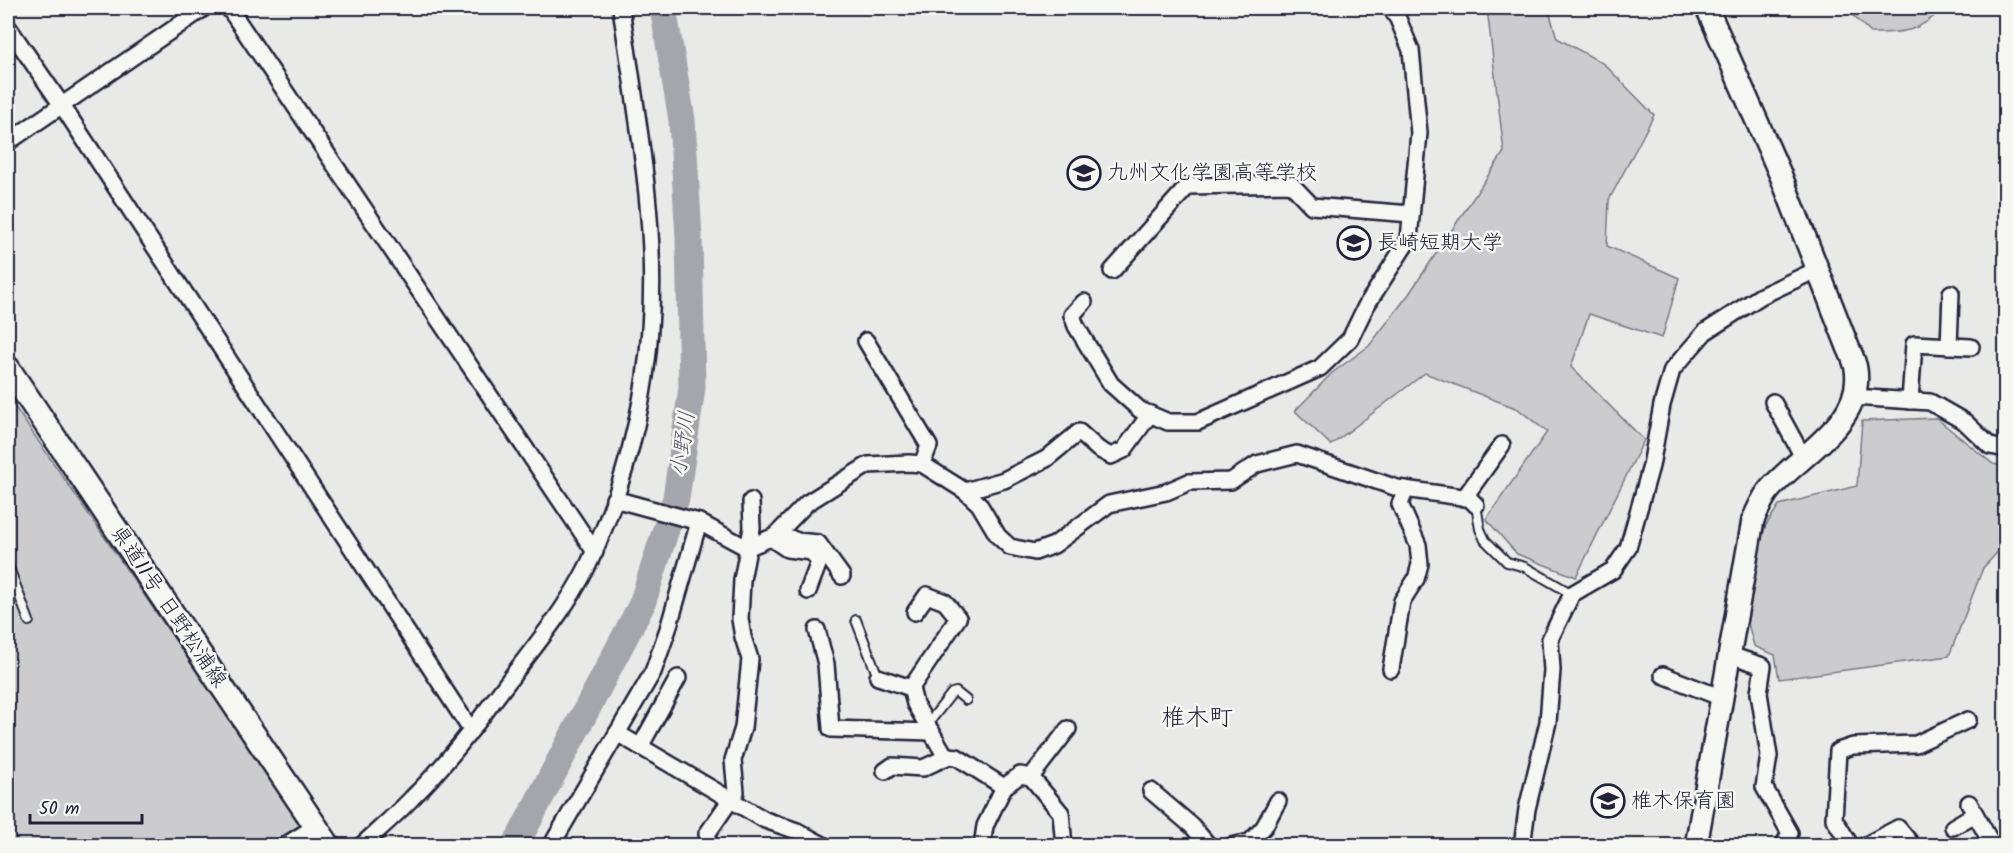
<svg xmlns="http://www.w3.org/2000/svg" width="2013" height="853" viewBox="0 0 2013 853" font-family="Kalam,'Klee One',sans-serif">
<rect width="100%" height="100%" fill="#e9e9e7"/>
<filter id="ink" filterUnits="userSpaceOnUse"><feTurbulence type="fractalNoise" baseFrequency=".0167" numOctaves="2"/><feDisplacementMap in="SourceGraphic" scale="12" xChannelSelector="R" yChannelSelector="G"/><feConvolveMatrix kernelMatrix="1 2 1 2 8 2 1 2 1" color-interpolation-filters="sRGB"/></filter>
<g filter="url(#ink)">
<g fill="#ccccce" stroke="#777784" stroke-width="1.5">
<path d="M 1487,8 L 1548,8 L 1557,38 L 1604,64 L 1654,115 L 1609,200 L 1607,246 L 1679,278 L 1662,338 L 1589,314 L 1571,367 L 1644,440 L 1576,577 L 1517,554 L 1486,519 L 1547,432 L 1518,409 L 1425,373 L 1331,445 L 1295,411 L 1332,373 L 1369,346 L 1409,294 L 1504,152 Z"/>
<path d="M 1845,8 L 1943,8 C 1920,32 1904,33 1871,33 Z"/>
<path d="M 8,397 L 316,845 L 8,845 Z"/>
<path d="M 1936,418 L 1993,464 L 2005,466 L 2005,544 L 1983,568 L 1949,656 L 1779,679 L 1775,655 L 1754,646 L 1741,597 L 1766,525 L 1779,505 L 1857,486 L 1862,421 Z"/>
</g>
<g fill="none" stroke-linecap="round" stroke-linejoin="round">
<path stroke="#a5a5ac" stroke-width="27" d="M 515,846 L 642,604 L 676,498 L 692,388 L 689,238 L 682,120 L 663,8"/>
<defs>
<g id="lane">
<path d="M 1476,505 L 1480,529 L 1485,540 L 1507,562 L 1525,567 L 1572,594"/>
<path d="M 8,565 L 29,621"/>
<path d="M 856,620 L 878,677"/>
<path d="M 927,725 L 952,693 L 956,692 L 966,700"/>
</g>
<g id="street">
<path d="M 229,8 L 595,552"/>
<path d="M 8,27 L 61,104 L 471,730"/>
<path d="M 8,142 L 204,8"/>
<path d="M 1112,271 L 1188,186 L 1291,184 L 1312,206 L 1411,214"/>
<path d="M 1084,302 L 1072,315 L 1076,326 L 1111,384 L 1140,410 L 1168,422 L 1198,422 L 1320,368 L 1350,339 L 1366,306 L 1409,239 L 1419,133 L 1411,50 L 1398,19 L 1391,8"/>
<path d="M 1949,346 L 1951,293"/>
<path d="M 1853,397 L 1930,402 L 1965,422 L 1990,446 L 2006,449"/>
<path d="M 1910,401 L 1914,344 L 1971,347"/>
<path d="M 1773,402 L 1803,457"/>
<path d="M 922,464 L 965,491 L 979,504 L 998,536 L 1010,547 L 1035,552 L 1054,545 L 1109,504 L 1166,492 L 1189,482 L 1231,481 L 1257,464 L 1297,454 L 1397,488 L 1469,498 L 1476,505"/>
<path d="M 965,491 L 1004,480 L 1046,459 L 1079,432 L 1098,449 L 1111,456 L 1124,450 L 1150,414"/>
<path d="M 1464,498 L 1502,445"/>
<path d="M 614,499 L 699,522 L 747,548 L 775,536 L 807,503 L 868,465 L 909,463 L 922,464 L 929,446 L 866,341"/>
<path d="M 778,533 L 797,541 L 818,543 L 842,576"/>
<path d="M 771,538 L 787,549 L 812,552 L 819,562 L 808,591"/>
<path d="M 915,612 L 927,595 L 945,602 L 958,618 L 911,688 L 915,704 L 946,757"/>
<path d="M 817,630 L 826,664 L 831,729 L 932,732"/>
<path d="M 1730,655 L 1763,666 L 1759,693 L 1769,756 L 1764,787 L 1790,833 L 1783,846"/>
<path d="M 1391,669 L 1402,601 L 1416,579 L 1420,564 L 1418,545 L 1400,504 L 1406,489"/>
<path d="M 1663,675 L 1722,698"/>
<path d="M 878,677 L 911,688"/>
<path d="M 617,733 L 765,820 L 797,831 L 825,846"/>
<path d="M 640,747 L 678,678"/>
<path d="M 885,771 L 892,766 L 923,768 L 949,756 L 957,757 L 1004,787"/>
<path d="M 1031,777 L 1061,813 L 1064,846"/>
<path d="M 1151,791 L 1192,826 L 1209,846"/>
<path d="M 1969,803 L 1993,846"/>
<path d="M 1953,827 L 1975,814"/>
<path d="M 284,846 L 316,826"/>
<path d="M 361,846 C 378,830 396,815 412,798 C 452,759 485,712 519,667 C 547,631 577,593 595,550 C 625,481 645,404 650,329 C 658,223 636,112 621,8"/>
<path d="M 551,846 L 653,672 L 668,629 L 699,522"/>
<path d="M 709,846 L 707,834 L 736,792 L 733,760 L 743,728 L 750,659 L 743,637 L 740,619 L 742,580 L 752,528 L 751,501"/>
<path d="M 982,846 L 985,826 L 1004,787 L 1020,775 L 1031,777 L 1068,729"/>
<path d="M 1231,846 L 1250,842 L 1264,827 L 1278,801"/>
<path d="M 1522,846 L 1527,809 L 1548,722 L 1552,670 L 1550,639 L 1572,594 L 1613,570 L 1628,548 L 1651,466 L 1662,405 L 1672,370 L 1705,332 L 1761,296 L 1816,270"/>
<path d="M 1851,846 L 1834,819 L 1838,751 L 1853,746 L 1916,744 L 1968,720"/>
<path d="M 1864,846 L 1898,828 L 1913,846"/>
</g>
<path id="secondary" d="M 1696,846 L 1753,520 C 1758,510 1763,496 1771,488 C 1801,454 1864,422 1856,369 C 1855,362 1851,354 1848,347 L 1781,176 L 1707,8"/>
<path id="primary" d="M 8,368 L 329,846"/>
</defs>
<use href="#lane" stroke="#22223b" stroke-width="12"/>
<use href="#street" stroke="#22223b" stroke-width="20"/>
<use href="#secondary" stroke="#22223b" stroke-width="26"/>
<use href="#primary" stroke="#22223b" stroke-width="27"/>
<use href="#lane" stroke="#f6f6f2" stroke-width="8"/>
<use href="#street" stroke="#f6f6f2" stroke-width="15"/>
<use href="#secondary" stroke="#f6f6f2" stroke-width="21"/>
<use href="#primary" stroke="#f6f6f2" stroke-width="22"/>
</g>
</g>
<defs>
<symbol id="school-ring" viewBox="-11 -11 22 22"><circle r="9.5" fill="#f6f6f2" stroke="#22223b" stroke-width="1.5"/><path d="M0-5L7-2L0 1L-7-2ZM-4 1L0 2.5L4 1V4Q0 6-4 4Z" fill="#22223b"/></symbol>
<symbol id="university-ring" viewBox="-11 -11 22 22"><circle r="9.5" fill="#f6f6f2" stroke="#22223b" stroke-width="1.5"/><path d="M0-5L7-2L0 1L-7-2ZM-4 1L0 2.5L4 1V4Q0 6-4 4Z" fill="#22223b"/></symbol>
</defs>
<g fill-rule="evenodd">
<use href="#school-ring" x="1065" y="154" width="38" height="38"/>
<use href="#university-ring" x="1335" y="224" width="38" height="38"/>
<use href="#school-ring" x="1589" y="782" width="38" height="38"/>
</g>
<g text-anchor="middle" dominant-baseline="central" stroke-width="5" stroke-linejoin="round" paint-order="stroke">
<g font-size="21" fill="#22223b" stroke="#f6f6f2" text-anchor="start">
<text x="1107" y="173">九州文化学園高等学校</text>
<text x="1377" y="243">長崎短期大学</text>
<text x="1631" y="801">椎木保育園</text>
</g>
<g font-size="21" fill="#22223b" stroke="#f6f6f2">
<text transform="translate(168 607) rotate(56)">県道11号 日野松浦線</text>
</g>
<g font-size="22" font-style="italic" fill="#565668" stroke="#f6f6f2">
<text transform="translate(684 444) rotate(-82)">小野川</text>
</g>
<g font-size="24" fill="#22223b" stroke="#f6f6f2">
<text x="1197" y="718">椎木町</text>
</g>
</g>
<rect width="2013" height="853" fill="none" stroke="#f6f6f2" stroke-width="30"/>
<rect x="15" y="15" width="1983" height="823" fill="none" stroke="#22223b" stroke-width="2" filter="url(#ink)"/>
<path d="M30 814v9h112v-9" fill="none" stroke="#22223b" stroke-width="3"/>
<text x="39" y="814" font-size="18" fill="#22223b" stroke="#f6f6f2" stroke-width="4.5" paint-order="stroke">50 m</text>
</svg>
